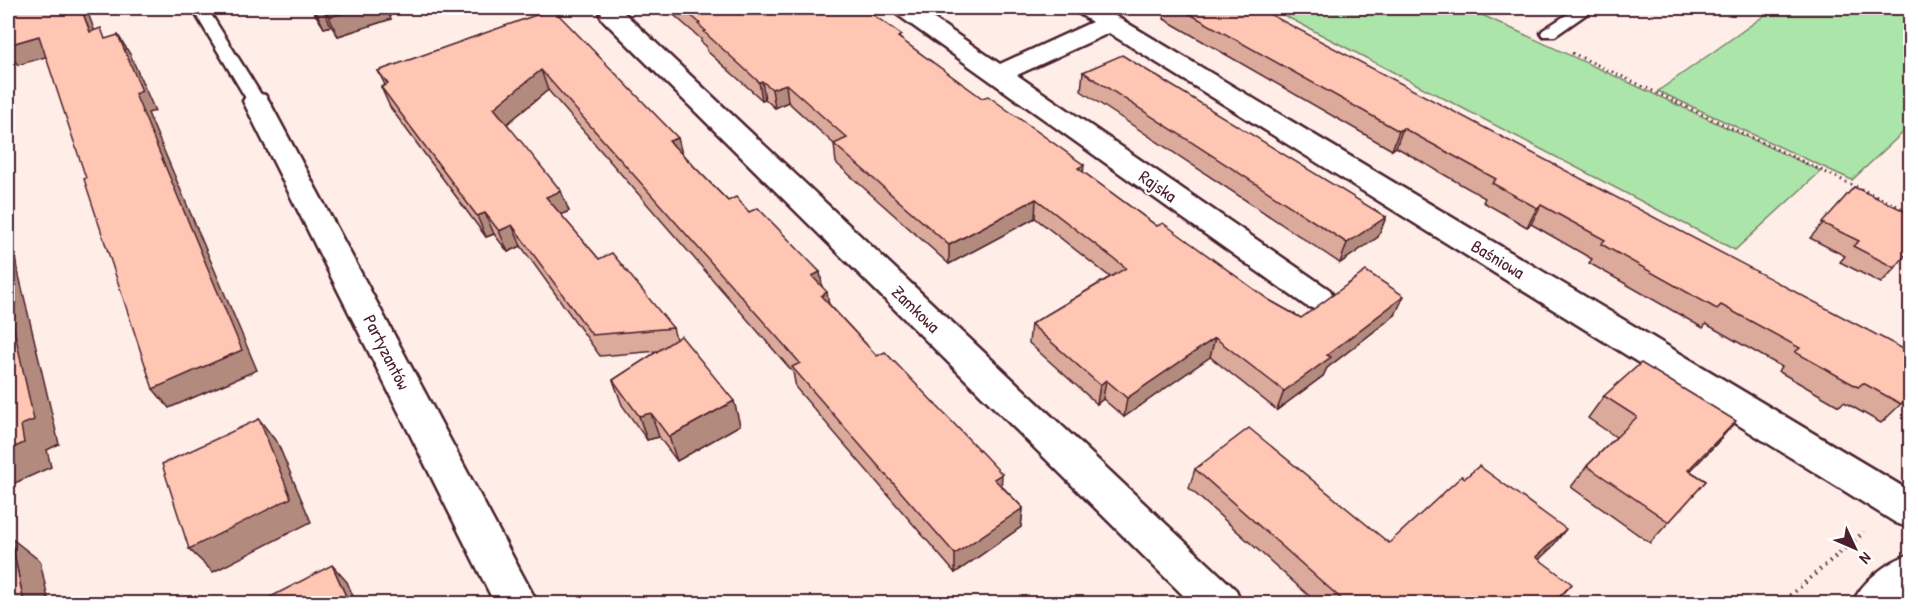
<svg xmlns="http://www.w3.org/2000/svg" width="1918" height="611" viewBox="0 0 1918 611" font-family="'Patrick Hand',sans-serif">
<rect width="100%" height="100%" fill="#ffeee8"/>
<filter id="ink" filterUnits="userSpaceOnUse"><feTurbulence type="fractalNoise" baseFrequency=".0167" numOctaves="2"/><feDisplacementMap in="SourceGraphic" scale="12" xChannelSelector="R" yChannelSelector="G"/><feConvolveMatrix kernelMatrix="1 2 1 2 8 2 1 2 1" color-interpolation-filters="sRGB"/></filter>
<g filter="url(#ink)">
<g fill="#ace5a9" stroke="#7b826a" stroke-width="1.5">
<path d="M 1270,8 L 1467,8 L 1821,171 L 1735,250 Z"/>
<path d="M 1775,8 L 1910,8 L 1910,126 L 1852,180 L 1658,91 Z"/>
</g>
<g fill="none" stroke-linecap="round" stroke-linejoin="round">
<defs>
<g id="lane">
<path d="M 192,8 L 207,8 L 265,101 L 262,105 L 250,105 Z"/>
<path d="M 1577,8 L 1595,8 L 1555,36 L 1543,36 L 1541,33 L 1543,30 Z"/>
</g>
<g id="street">
<path d="M 612,8 L 621,10 L 1236,590 L 1242,604 L 1192,604 L 603,20 L 600,15 L 603,10 Z"/>
<path d="M 891,8 L 918,8 L 1000,64 L 1092,22 L 1078,13 L 1074,8 L 1102,8 L 1910,491 L 1910,528 L 1896,523 L 1109,33 L 1017,75 L 1330,290 L 1334,298 L 1330,306 L 1318,310 L 1306,306 L 895,13 Z"/>
<path d="M 256,93 L 265,95 L 269,101 L 538,604 L 495,604 L 243,101 L 247,95 Z"/>
<path d="M 1910,554 L 1910,598 L 1904,604 L 1852,604 C 1862,581 1887,562 1910,554 Z"/>
</g>
</defs>
<use href="#lane" stroke="#4a1f2b" stroke-width="5"/>
<use href="#street" stroke="#4a1f2b" stroke-width="5"/>
<path stroke="#4a1f2b" stroke-width="3" stroke-dasharray="1.5 4" stroke-linecap="butt" d="M 1572,53 L 1910,212"/>
<path stroke="#4a1f2b" stroke-width="4.5" stroke-dasharray="1.5 5" stroke-linecap="butt" d="M 1780,604 L 1864,532"/>
<use href="#lane" fill="#fff" fill-rule="evenodd"/>
<use href="#street" fill="#fff" fill-rule="evenodd"/>
</g>
<g fill="#dbaa9b" stroke="#4a1f2b" stroke-width="1.5">
<path d="M 311,8 L 386,8 L 391,19 L 338,36 L 331,26 L 324,28 Z"/>
<path d="M 666,8 L 863,8 L 902,40 L 1157,226 L 1269,300 L 1301,318 L 1395,315 L 1327,368 L 1323,376 L 1277,410 L 1210,357 L 1124,417 L 1103,399 L 1097,404 L 1029,343 L 1031,324 L 1110,277 L 1035,218 L 949,264 L 836,163 L 834,144 L 788,102 L 775,108 L 765,99 L 762,100 L 707,51 L 706,46 L 701,42 L 701,39 Z"/>
<path d="M 1166,8 L 1258,8 L 1901,404 L 1881,423 L 1844,402 L 1839,406 L 1778,371 L 1782,367 L 1706,324 L 1703,328 L 1589,263 L 1592,259 L 1531,224 L 1527,227 L 1483,202 L 1485,198 L 1396,147 L 1392,150 L 1164,19 Z"/>
<path d="M 553,9 L 682,154 L 728,201 L 749,212 L 820,272 L 822,287 L 829,304 L 877,356 L 1023,508 L 1021,527 L 955,573 L 796,388 L 793,372 L 548,90 L 507,124 L 569,211 L 561,215 L 599,259 L 673,328 L 676,339 L 740,425 L 677,461 L 659,437 L 647,440 L 622,405 L 613,380 L 658,351 L 600,356 L 521,246 L 508,252 L 494,234 L 486,237 L 390,107 L 381,87 L 385,85 L 378,71 Z"/>
<path d="M 1083,72 L 1386,217 L 1378,237 L 1340,263 L 1081,91 Z"/>
<path d="M 1854,187 L 1895,268 L 1881,283 L 1840,262 L 1845,256 L 1810,238 Z"/>
<path d="M 1604,396 L 1717,443 L 1690,471 L 1706,481 L 1650,543 L 1571,487 L 1587,466 L 1616,437 L 1588,418 Z"/>
<path d="M 1195,469 L 1389,543 L 1552,547 L 1539,559 L 1555,603 L 1317,603 L 1189,488 Z"/>
</g>
<g fill="#b28b7e" stroke="#4a1f2b" stroke-width="1.5">
<path d="M 81,8 L 86,8 L 102,50 L 90,32 Z"/>
<path d="M 322,8 L 331,26 L 324,28 L 315,10 Z"/>
<path d="M 361,8 L 386,8 L 391,19 L 338,36 L 329,17 Z"/>
<path d="M 118,35 L 130,54 L 155,111 L 148,113 L 257,370 L 169,408 L 153,389 L 135,94 Z"/>
<path d="M 39,36 L 52,55 L 18,65 L 8,52 L 8,45 Z"/>
<path d="M 541,70 L 548,90 L 502,128 L 494,108 Z"/>
<path d="M 762,81 L 765,99 L 762,100 L 759,82 Z"/>
<path d="M 786,84 L 788,102 L 775,108 L 772,89 Z"/>
<path d="M 1403,128 L 1396,147 L 1392,150 L 1399,131 Z"/>
<path d="M 678,138 L 683,158 L 669,141 Z"/>
<path d="M 1084,165 L 1082,184 L 1078,168 Z"/>
<path d="M 561,191 L 569,211 L 554,218 L 546,197 Z"/>
<path d="M 1036,199 L 1035,218 L 949,264 L 949,245 Z"/>
<path d="M 1541,205 L 1531,224 L 1527,227 L 1537,208 Z"/>
<path d="M 485,213 L 494,234 L 486,237 L 477,216 Z"/>
<path d="M 1386,217 L 1378,237 L 1340,263 L 1347,243 Z"/>
<path d="M 512,225 L 521,246 L 508,252 L 499,231 Z"/>
<path d="M 8,229 L 59,444 L 47,450 L 51,467 L 8,486 Z"/>
<path d="M 820,272 L 823,292 L 812,276 Z"/>
<path d="M 827,292 L 830,313 L 821,296 Z"/>
<path d="M 1404,296 L 1395,315 L 1327,368 L 1323,376 L 1277,410 L 1284,391 L 1327,355 Z"/>
<path d="M 1215,338 L 1210,357 L 1124,417 L 1127,398 Z"/>
<path d="M 1106,380 L 1103,399 L 1097,404 L 1100,385 Z"/>
<path d="M 734,401 L 740,425 L 677,461 L 669,437 Z"/>
<path d="M 651,413 L 659,437 L 647,440 L 639,416 Z"/>
<path d="M 259,419 L 278,444 L 311,522 L 213,572 L 189,549 Z"/>
<path d="M 1736,421 L 1717,443 L 1670,492 L 1688,470 Z"/>
<path d="M 1002,474 L 1001,493 L 994,479 Z"/>
<path d="M 1023,508 L 1021,527 L 955,573 L 955,554 Z"/>
<path d="M 1566,529 L 1552,547 L 1523,575 L 1536,557 Z"/>
<path d="M 11,538 L 40,561 L 49,603 L 24,603 Z"/>
<path d="M 332,565 L 347,582 L 356,603 L 349,603 Z"/>
<path d="M 1572,584 L 1555,603 L 1553,603 Z"/>
</g>
<g fill="#ffc6b4" stroke="#4a1f2b" stroke-width="1.5">
<path d="M 8,8 L 81,8 L 90,32 L 101,28 L 105,39 L 118,35 L 142,91 L 135,94 L 242,350 L 153,389 L 84,179 L 86,178 L 39,36 L 8,45 Z"/>
<path d="M 313,8 L 361,8 L 329,17 L 322,8 L 315,10 Z"/>
<path d="M 682,8 L 863,8 L 902,35 L 898,37 L 982,98 L 988,96 L 1084,165 L 1078,168 L 1157,226 L 1163,223 L 1269,300 L 1301,318 L 1366,271 L 1404,296 L 1327,355 L 1331,357 L 1284,391 L 1215,338 L 1127,398 L 1106,380 L 1100,385 L 1031,324 L 1126,268 L 1036,199 L 949,245 L 834,144 L 847,138 L 786,84 L 772,89 L 762,81 L 759,82 L 704,32 L 706,31 L 698,24 L 700,23 Z"/>
<path d="M 1179,8 L 1258,8 L 1911,353 L 1911,392 L 1901,404 L 1863,383 L 1858,387 L 1795,352 L 1800,348 L 1721,305 L 1717,309 L 1601,244 L 1605,240 L 1541,205 L 1537,208 L 1492,183 L 1496,179 L 1403,128 L 1399,131 Z"/>
<path d="M 553,9 L 678,138 L 669,141 L 728,201 L 736,197 L 749,212 L 758,208 L 820,272 L 812,276 L 827,292 L 821,296 L 877,356 L 885,352 L 983,454 L 1002,474 L 994,479 L 1023,508 L 955,554 L 792,367 L 800,363 L 541,70 L 494,108 L 561,191 L 546,197 L 599,259 L 612,253 L 673,328 L 592,335 L 512,225 L 499,231 L 485,213 L 477,216 L 381,87 L 388,84 L 378,71 Z"/>
<path d="M 1122,55 L 1386,217 L 1347,243 L 1083,72 Z"/>
<path d="M 1854,187 L 1911,214 L 1911,248 L 1895,268 L 1853,246 L 1859,241 L 1822,223 Z"/>
<path d="M 8,302 L 34,420 L 21,425 L 24,443 L 8,450 Z"/>
<path d="M 681,336 L 734,401 L 669,437 L 651,413 L 639,416 L 613,380 Z"/>
<path d="M 1641,363 L 1736,421 L 1688,470 L 1706,481 L 1669,522 L 1587,466 L 1637,417 L 1604,396 Z"/>
<path d="M 259,419 L 291,498 L 189,549 L 162,464 Z"/>
<path d="M 1249,428 L 1389,543 L 1462,476 L 1465,478 L 1479,466 L 1566,529 L 1536,557 L 1572,584 L 1553,603 L 1346,603 L 1195,469 Z"/>
<path d="M 11,538 L 24,603 L 8,603 L 8,539 Z"/>
<path d="M 332,565 L 349,603 L 259,603 Z"/>
</g>
</g>
<g text-anchor="middle" dominant-baseline="central" stroke-width="4.5" stroke-linejoin="round" paint-order="stroke">
<g font-size="18" fill="#4a1f2b" stroke="#fff">
<text transform="translate(1158 186) rotate(35)">Rajska</text>
<text transform="translate(1498 259) rotate(31)">Baśniowa</text>
<text transform="translate(916 309) rotate(44)">Zamkowa</text>
<text transform="translate(387 352) rotate(63)">Partyzantów</text>
</g>
</g>
<rect width="1918" height="611" fill="none" stroke="#fff" stroke-width="30"/>
<rect x="15" y="15" width="1888" height="581" fill="none" stroke="#4a1f2b" stroke-width="2" filter="url(#ink)"/>
<g transform="translate(1855 548) rotate(134)" stroke="#ffffff" stroke-width="4.5" paint-order="stroke">
<path d="M0-4.5L10 22L0 15L-10 22Z" fill="#4a1f2b"/>
<text y="-9" font-size="16" font-weight="bold" text-anchor="middle" fill="#4a1f2b">N</text>
</g>
</svg>
